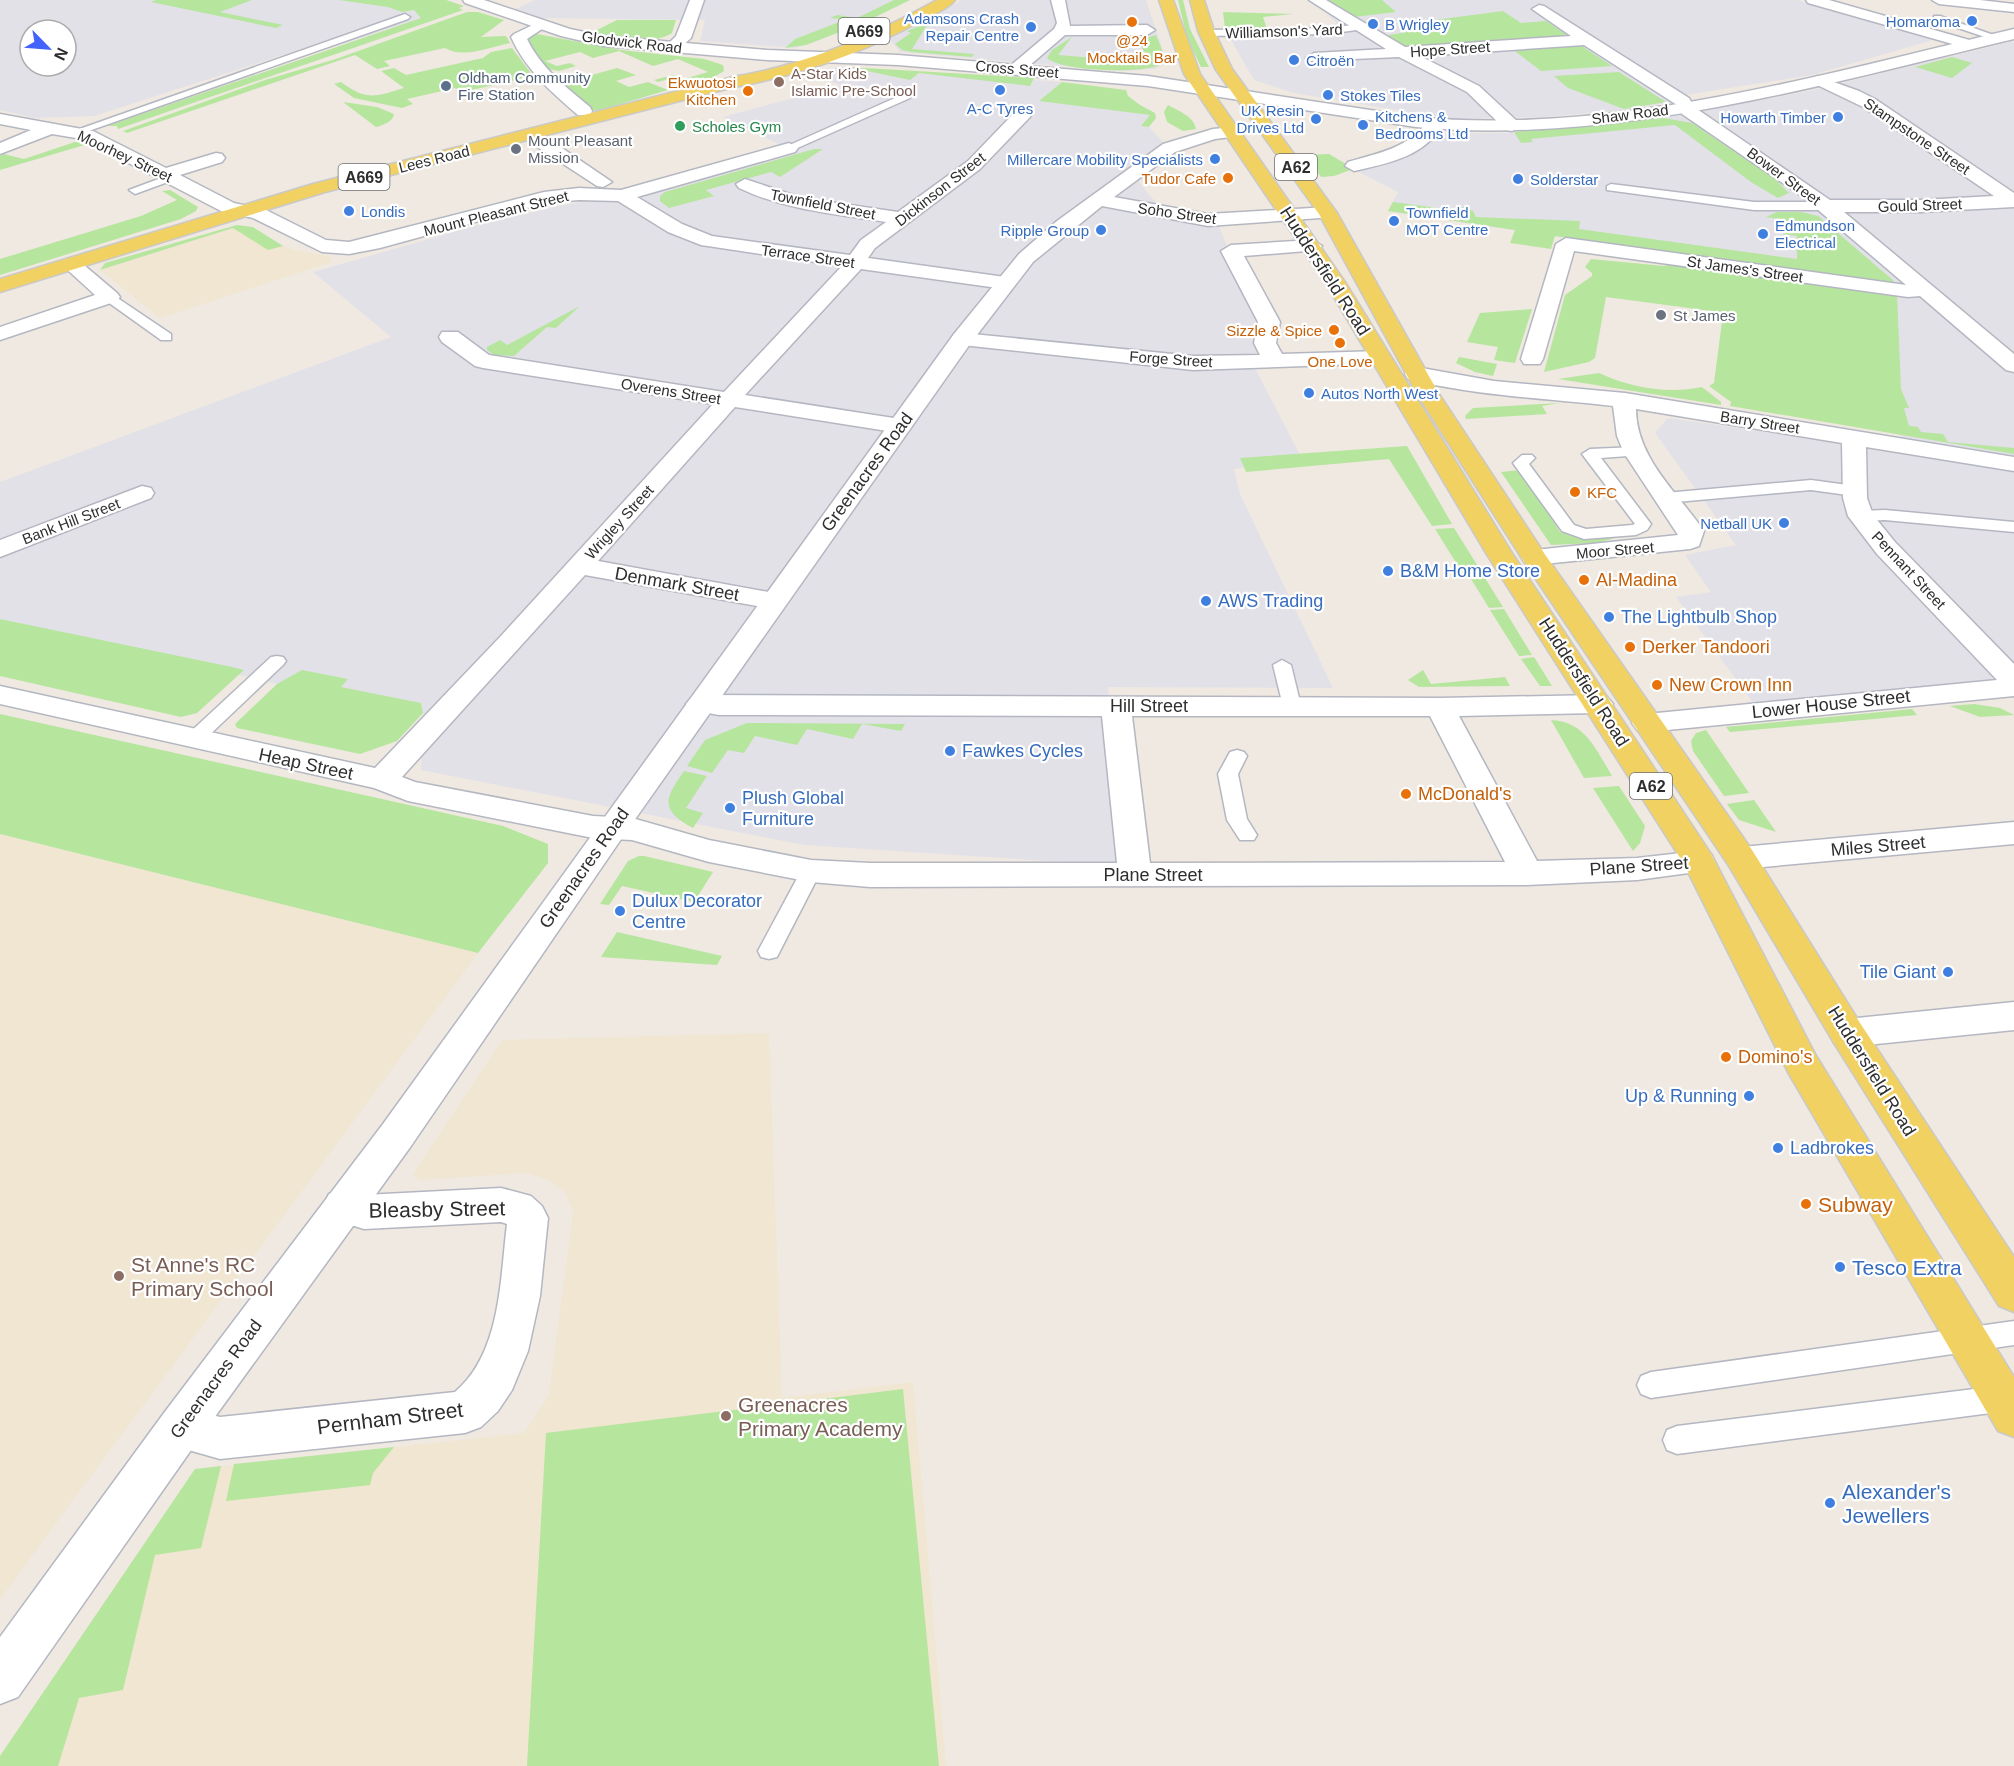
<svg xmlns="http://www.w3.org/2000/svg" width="2014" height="1766" viewBox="0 0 2014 1766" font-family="Arial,sans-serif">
<rect width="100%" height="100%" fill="#efe9e1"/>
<g fill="#e3e1e8" fill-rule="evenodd">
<path d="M 0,0 L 446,0 L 461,5 L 339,45 L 326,41 L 94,116 L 35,118 L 0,110 ZM 30,30 L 66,30 L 66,66 L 30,66 Z"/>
<path d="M 535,0 L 910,0 L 867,21 L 861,20 L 796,48 L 700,41 L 705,20 L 540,18 L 515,9 Z"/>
<path d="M 962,0 L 1146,0 L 1167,62 L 1155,69 L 1121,71 L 900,52 L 889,39 Z"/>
<path d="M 1311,0 L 1797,0 L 1933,40 L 1812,75 L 1685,95 L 1668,103 L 1616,111 L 1543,117 L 1450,119 L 1294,93 L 1254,80 L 1224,28 L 1323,30 L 1337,23 Z"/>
<path d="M 2014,41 L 2014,699 L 1997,681 L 1754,704 L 1676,597 L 1711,592 L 1685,555 L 1736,545 L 1655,433 L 1668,418 L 1901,451 L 1897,294 L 1883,280 L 1559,237 L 1388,211 L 1398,192 L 1353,169 L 1420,148 L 1440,134 L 1545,132 L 1723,107 L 1809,91 Z"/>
<path d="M 839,67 L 1062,82 L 1040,100 L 1150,115 L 1141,126 L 1149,127 L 1164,143 L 1129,170 L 1170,220 L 1219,226 L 1230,254 L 1264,320 L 1255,368 L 1302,459 L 1234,469 L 1240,494 L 1333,688 L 1108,687 L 1124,866 L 804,845 L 421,770 L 423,713 L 309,691 L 0,619 L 0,482 L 391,337 L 313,272 L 489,222 L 569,204 L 657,192 L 797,153 L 723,117 L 841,85 L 804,74 Z"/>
</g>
<g fill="#f0e6d1">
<path d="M 237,227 L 294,250 L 328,256 L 332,262 L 160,318 L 100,270 Z"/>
<path d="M 0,834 L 478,953 L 0,1599 Z"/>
<path d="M 769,1033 L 782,1398 L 913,1382 L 946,1766 L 0,1766 L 0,1756 L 195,1469 L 524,1433 L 549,1395 L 573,1212 L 565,1192 L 548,1180 L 526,1173 L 420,1180 L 413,1174 L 502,1040 Z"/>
</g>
<g fill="#b6e59e">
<path d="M 156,0 L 252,0 L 220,12 L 283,25 L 276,28 L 151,2 Z"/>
<path d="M 339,0 L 446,0 L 464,6 L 459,8 L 463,10 C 348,50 233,89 118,129 L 117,126 L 107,126 L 421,18 L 414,10 L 402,12 L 388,7 Z"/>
<path d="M 894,0 L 910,0 L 867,21 L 830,18 L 837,15 L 857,18 Z"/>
<path d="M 1178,0 L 1183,0 L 1190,29 L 1209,67 L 1201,67 L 1187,38 Z"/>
<path d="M 1327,0 L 1382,0 L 1396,12 L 1354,17 Z"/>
<path d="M 1503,11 L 1521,23 L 1546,21 L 1568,36 L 1405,48 L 1384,36 L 1413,31 L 1404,24 Z"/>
<path d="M 467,12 L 478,12 L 504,20 L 481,37 L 506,36 L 510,43 C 490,47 463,59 445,48 L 384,61 L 390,66 L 377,69 L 355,55 L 127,133 L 123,131 L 265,80 L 336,59 Z"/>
<path d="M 1223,12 L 1293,14 L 1263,17 L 1267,29 L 1230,30 L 1225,28 Z"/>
<path d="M 617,20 L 676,20 L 672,33 C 651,47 616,37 593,32 Z"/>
<path d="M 842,21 L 863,23 L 806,45 L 785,48 L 795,39 Z"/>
<path d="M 929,22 L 912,49 L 974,54 L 972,57 L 911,52 L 902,50 L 895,44 L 911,33 L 907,31 Z"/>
<path d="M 537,34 L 621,50 L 704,59 L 723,65 L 724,71 L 712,78 L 684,85 L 669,79 L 658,82 L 654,80 L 673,75 L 684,79 L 708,72 L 678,59 L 653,66 L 619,51 L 593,58 L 580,52 L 545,61 L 557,66 L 570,63 L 576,66 L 559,71 L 548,69 L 526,38 Z"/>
<path d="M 1156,35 L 1167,62 C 1151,75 1061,72 1047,58 L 1052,50 L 1072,37 L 1058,55 L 1146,62 L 1151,53 L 1144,52 L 1139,40 Z"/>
<path d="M 1580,45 L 1612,66 L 1541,71 L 1512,49 Z"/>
<path d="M 512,48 L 533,76 L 463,92 L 455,88 L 407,99 L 413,104 L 402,108 L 354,98 L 334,84 L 341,82 C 367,101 374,97 404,88 L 381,71 L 394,68 L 406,75 L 483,58 L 491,52 Z"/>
<path d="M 1952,57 L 1972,63 L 1952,78 L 1915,67 Z"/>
<path d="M 848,67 L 1034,78 L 1030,86 L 919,73 L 910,80 Z"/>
<path d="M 617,68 L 636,75 L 616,81 L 629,87 L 648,82 L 668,90 L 597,111 L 592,110 L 556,79 L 570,73 L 581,78 Z"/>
<path d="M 1619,72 L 1666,102 L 1624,109 L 1568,88 L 1554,76 Z"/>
<path d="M 1062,82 L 1126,90 L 1128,96 L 1140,105 L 1155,113 L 1156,118 L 1149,127 L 1141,126 L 1150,115 L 1039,101 Z"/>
<path d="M 343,102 L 377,107 L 394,114 C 393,122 383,125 376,127 Z"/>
<path d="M 1168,105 C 1178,111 1194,116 1196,129 L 1183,131 L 1167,122 L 1164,112 Z"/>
<path d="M 1664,118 L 1692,123 L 1775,179 L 1789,193 L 1778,198 L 1751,182 L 1675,125 L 1531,139 L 1533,142 L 1521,143 L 1514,132 Z"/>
<path d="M 78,141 L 88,144 L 0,170 L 0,156 L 4,154 L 24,159 Z"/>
<path d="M 814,149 L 823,149 L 780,177 L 771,172 L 706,190 L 714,196 L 669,208 L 660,201 L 660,196 L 665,192 Z"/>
<path d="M 1329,154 L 1351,167 L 1353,169 L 1334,176 L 1321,177 L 1306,155 Z"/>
<path d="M 170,190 L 198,207 L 196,211 L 181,219 L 0,275 L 0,259 L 141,216 L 177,200 L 162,191 Z"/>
<path d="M 1393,202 L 1445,209 L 1463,207 L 1473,211 L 1476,217 L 1580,221 L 1579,229 L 1797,259 L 1797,236 L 1783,234 L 1784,220 L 1766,217 L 1777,212 L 1801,212 L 1818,216 L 1894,281 L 1890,283 L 1555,236 L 1551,249 L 1510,243 L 1515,230 L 1388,211 Z"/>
<path d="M 237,225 L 253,227 L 283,246 L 268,250 L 233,228 L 100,270 L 105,263 Z"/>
<path d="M 1591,259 L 1664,266 L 1676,263 L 1897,294 L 1901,389 L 1909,408 L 1904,408 L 1909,426 L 1918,427 L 1921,432 L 1943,434 L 1948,442 L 2014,448 L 2014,454 L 1730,406 L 1731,402 L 1709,386 L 1714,383 L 1723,314 L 1719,312 L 1606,297 L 1595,358 L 1589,362 L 1544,372 L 1565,295 L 1592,276 L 1592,273 L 1585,267 Z"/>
<path d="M 580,306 L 556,328 L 547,327 L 514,356 L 494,355 L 487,350 L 487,347 L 500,340 L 507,345 Z"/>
<path d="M 1532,309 L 1515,363 L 1494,360 L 1498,347 L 1467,342 L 1480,313 Z"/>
<path d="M 1459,357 L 1497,364 L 1493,376 L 1475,372 L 1456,363 Z"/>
<path d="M 1599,373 C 1631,388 1668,394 1702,387 L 1721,402 L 1721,405 L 1558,379 Z"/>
<path d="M 1560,403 L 1542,406 L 1547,414 L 1466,419 L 1465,416 L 1473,408 Z"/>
<path d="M 1407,446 L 1452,524 L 1432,526 L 1389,459 L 1246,472 L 1240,458 Z"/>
<path d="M 1520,470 L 1560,532 L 1581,539 L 1615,538 L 1597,543 L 1551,545 L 1501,472 Z"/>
<path d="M 1454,528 L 1484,576 L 1465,577 L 1435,529 Z"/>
<path d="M 1485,578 L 1503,607 L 1489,608 L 1471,579 Z"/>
<path d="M 1504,609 L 1532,655 L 1519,656 L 1490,610 Z"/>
<path d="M 0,619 L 232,667 L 244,670 L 197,713 L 181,717 L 0,676 Z"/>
<path d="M 1534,657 L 1552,686 L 1540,686 L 1521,659 Z"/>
<path d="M 302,670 L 348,679 L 341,687 L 421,703 L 423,713 L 397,741 L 360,754 L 237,728 L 235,724 L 277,684 Z"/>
<path d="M 1423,670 L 1431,684 L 1505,677 L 1510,686 L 1419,687 L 1408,680 Z"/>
<path d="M 1974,704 L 2000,708 L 2014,715 L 1980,717 L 1950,706 Z"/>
<path d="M 1912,709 L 1917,715 L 1730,732 L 1726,727 Z"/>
<path d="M 0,714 L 503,826 L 548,844 L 548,863 L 478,953 L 0,834 Z"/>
<path d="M 1551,720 C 1585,721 1597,751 1612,776 L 1584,778 Z"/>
<path d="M 747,723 L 905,724 L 901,731 L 862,724 L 853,739 L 807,729 L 797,745 L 755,736 L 744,753 L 728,750 L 712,773 L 687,766 L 705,740 Z"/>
<path d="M 1706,730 L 1749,793 L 1724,796 L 1693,751 L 1691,741 L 1696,733 Z"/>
<path d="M 684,771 L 707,776 L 686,808 L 703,813 L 693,828 C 659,810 665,798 684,771 Z"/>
<path d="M 1619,786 L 1645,826 L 1640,843 L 1633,851 L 1593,788 Z"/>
<path d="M 1754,800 L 1776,832 L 1739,820 L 1727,804 Z"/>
<path d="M 639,856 L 644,856 L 713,872 L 694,902 L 622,886 L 609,905 L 600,904 L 628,861 Z"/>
<path d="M 617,932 L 722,956 L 717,965 L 601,957 Z"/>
<path d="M 903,1389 L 939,1766 L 527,1766 L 546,1433 Z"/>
<path d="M 394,1447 L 373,1473 L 370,1485 L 226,1501 L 234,1464 Z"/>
<path d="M 221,1466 L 201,1548 L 155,1555 L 123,1690 L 79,1698 L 58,1766 L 0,1766 L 0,1756 L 195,1469 Z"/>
</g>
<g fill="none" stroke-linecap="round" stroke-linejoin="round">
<defs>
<g id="lane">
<path d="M 405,14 L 410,17 L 408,19 L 80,134 L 71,132 Z"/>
<path d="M 1934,16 L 1940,16 L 2002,38 L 1994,40 L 1934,20 Z"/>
<path d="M 1361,24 L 1366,27 L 1364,29 L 1327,34 L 1207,36 L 1202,33 L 1207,30 L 1327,28 Z"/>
<path d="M 906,93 L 910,94 L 910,98 L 793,150 L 783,148 Z"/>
<path d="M 172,174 L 178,177 L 176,179 L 135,194 L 129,190 Z"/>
<path d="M 1611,184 L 1754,202 L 1826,202 L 1832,206 L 1826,210 L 1754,210 L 1607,190 L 1607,186 Z"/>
<path d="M 110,293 L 171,334 L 171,340 L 161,340 L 105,300 L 103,297 Z"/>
<path d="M 1636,447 L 1641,449 L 1644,452 L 1641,455 L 1601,458 L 1651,524 L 1647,530 L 1636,535 L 1584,539 L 1562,531 L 1513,463 L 1522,455 L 1532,455 L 1535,458 L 1529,464 L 1574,525 L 1586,529 L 1632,525 L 1635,524 L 1582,454 L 1590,449 Z"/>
<path d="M 1811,480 L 1855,486 L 1863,491 L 1855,496 L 1811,490 L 1665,503 L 1657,498 L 1665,493 Z"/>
<path d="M 1885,510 L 2014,522 L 2014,532 L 1885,520 L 1861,521 L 1853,516 L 1861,511 Z"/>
<path d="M 277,656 L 283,657 L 286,661 L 283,665 L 201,743 L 187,743 L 184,739 L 187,735 L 271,657 Z"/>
<path d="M 1282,660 L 1291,665 L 1301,706 L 1292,712 L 1283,706 L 1273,665 Z"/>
<path d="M 1237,750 L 1244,752 L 1247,756 L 1238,774 L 1247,819 L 1257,835 L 1254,840 L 1240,840 L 1227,820 L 1218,774 L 1230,752 Z"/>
<path d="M 811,864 L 818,866 L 821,871 L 780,951 L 777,957 L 769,959 L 761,957 L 758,951 L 801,871 L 804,866 Z"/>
<path d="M 2014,1321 L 2014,1345 L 1651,1398 L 1641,1394 L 1637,1385 L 1641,1376 L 1651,1372 Z"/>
<path d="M 2014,1384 L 2014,1410 L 1677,1454 L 1667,1450 L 1663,1440 L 1667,1430 L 1677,1426 Z"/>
</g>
<g id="street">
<path d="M 690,0 L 704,0 L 691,38 L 677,51 L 667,51 L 664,48 L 676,36 Z"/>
<path d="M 1051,0 L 1065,0 L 1070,26 L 1147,25 L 1155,30 L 1147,35 L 1065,35 L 1022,72 L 1010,72 L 1008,69 L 1010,66 L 1054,29 L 1057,23 Z"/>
<path d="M 1309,0 L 1326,0 L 1405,47 L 1571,36 L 1532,9 L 1539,5 L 1544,6 L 1689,98 L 1694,107 L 1830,200 L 1921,200 L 1994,196 L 1863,107 L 1809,81 L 1817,76 L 1859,91 L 1875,99 L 2014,193 L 2014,207 L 1921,212 L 1844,212 L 2014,354 L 2014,372 L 2006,370 L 1920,296 L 1908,297 L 1574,251 L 1543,359 L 1540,364 L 1524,364 L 1521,359 L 1556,244 L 1566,238 L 1906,285 L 1803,197 L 1682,114 L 1677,105 L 1584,45 L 1420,56 L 1479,86 L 1518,122 L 1521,126 L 1512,131 L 1506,130 L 1467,92 L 1399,57 L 1308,61 L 1306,58 L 1314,53 L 1386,49 Z"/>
<path d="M 1806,0 L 1829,0 L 1973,41 L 1976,44 L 1973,47 L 1963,47 L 1808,3 Z"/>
<path d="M 1932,0 L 1980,0 L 2014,4 L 2014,12 L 1939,4 Z"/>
<path d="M 541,21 L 548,25 L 527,39 C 541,68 566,87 590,107 L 592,111 L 590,115 L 578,115 C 551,92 526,70 511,37 L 514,34 Z"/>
<path d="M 1024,108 L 1032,113 L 1030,117 L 980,169 L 875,248 L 868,258 L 1005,277 L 1012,279 L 1015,283 L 1012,287 L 1005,289 L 861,269 L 745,395 L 900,419 L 908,421 L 912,426 L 908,431 L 900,433 L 735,407 L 598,561 L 774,593 L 784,595 L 788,601 L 784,607 L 774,609 L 585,575 L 402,777 L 415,782 L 593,816 L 632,818 L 709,840 L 811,860 L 870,863 L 1117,863 L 1102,716 L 719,715 L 691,710 L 686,704 L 691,698 L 701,695 L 1440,698 L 1598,695 L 1608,698 L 1613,704 L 1608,710 L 1598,713 L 1459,716 L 1537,861 L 1637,858 L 1699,851 L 1711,854 L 1715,862 L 1711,870 L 1637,880 L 1527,885 L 870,887 L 811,882 L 709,862 L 632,840 L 593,838 L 408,801 L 374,788 L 0,704 L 0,686 L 375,768 L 500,637 L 713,404 L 483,368 L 475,366 L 442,342 L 439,337 L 442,332 L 458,332 L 489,355 L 724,392 L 842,266 L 701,245 L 668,232 L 618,201 L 579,200 L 545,203 L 380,248 L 349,254 L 322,252 L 253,218 L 221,211 L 82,139 L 52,134 L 0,154 L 0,143 L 31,130 L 0,124 L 0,114 L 93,131 L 166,168 L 216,153 L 222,154 L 225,158 L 222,162 L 180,175 L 234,203 L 266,210 L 326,240 L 349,242 L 544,192 L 579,188 L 621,190 L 789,143 L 798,148 L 795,152 L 637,197 L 682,224 L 712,236 L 850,255 L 861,240 L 886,222 C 835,214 785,210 739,188 L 736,184 L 745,179 L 802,198 L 898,212 L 968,161 L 1018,109 ZM 1132,716 L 1430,716 L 1505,862 L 1150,863 Z"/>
<path d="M 1434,119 L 1442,124 C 1427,156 1386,164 1354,171 L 1345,166 L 1348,162 C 1378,153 1410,148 1428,120 Z"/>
<path d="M 531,130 L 537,131 L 612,182 L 603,187 L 597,186 L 525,139 L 522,135 L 525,131 Z"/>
<path d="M 1312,240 L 1322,246 L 1319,250 L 1244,256 L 1280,322 L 1276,343 L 1282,354 L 1380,351 L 1388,353 L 1391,358 L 1388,363 L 1193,370 L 962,345 L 954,344 L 951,339 L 954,334 L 962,333 L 1193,356 L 1260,355 L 1254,343 L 1258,322 L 1221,251 L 1231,245 Z"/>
<path d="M 71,258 L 78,260 L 117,293 L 120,297 L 117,301 L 0,340 L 0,327 L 95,295 L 61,264 L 64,260 Z"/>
<path d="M 1416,367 L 1494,381 L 1625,393 L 2014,457 L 2014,471 L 1866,447 L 1867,498 L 1873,515 L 1895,542 L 2014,664 L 2014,696 L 1647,732 L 1637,730 L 1632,723 L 1637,716 L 1647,714 L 1997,680 L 1877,554 L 1848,516 L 1843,498 L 1842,443 L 1636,409 C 1636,458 1678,493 1704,531 L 1699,546 L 1690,549 L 1534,565 L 1525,563 L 1521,557 L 1525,551 L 1678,535 L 1624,453 L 1617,436 L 1613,406 C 1545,398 1476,396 1408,379 L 1405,374 L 1408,369 Z"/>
<path d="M 142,486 L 151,488 L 154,493 L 151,498 L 0,557 L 0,540 Z"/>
<path d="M 2014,822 L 2014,844 L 1741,869 L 1730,866 L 1725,858 L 1730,850 L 1741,847 Z"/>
<path d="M 2014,1002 L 2014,1030 L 1847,1047 L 1834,1043 L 1829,1033 L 1834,1023 L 1847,1019 Z"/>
<path d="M 501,1188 L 531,1196 L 542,1206 L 548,1218 L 540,1296 L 528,1351 L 512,1390 L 498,1411 L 481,1427 L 465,1433 L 220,1459 L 164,1443 L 158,1428 L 164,1413 L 180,1407 L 220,1417 L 455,1392 C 501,1353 500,1280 507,1224 L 501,1222 L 364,1229 L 329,1218 L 323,1206 L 329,1194 L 343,1189 L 364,1195 Z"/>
</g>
<g id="secondary">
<path d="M 463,0 L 484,0 L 570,29 L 604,36 L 767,50 L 898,55 L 1148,76 L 1416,117 C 1611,136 1825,74 2014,29 L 2014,39 C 1825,84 1611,146 1416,127 L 1148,86 L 898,65 L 767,60 L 604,46 L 561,36 L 465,3 Z"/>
<path d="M 1233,127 L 1242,132 L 1239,136 L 1215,139 L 1175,152 L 1114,197 L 1208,214 L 1328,207 L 1337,213 L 1335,217 L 1208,226 L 1102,206 L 1033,262 L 970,344 L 624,835 L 411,1146 L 196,1443 L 18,1697 L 0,1704 L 0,1637 L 164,1413 L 383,1124 L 954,334 L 1019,254 L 1057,221 L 1163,144 L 1213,129 Z"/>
</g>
<g id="primary">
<path d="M 937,0 L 955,0 C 948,9 934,14 924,19 C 864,53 801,75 734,87 L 325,192 L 0,292 L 0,279 L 313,184 L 733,77 C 806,65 872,36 937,0 Z"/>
<path d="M 1159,0 L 1173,0 L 1200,74 L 1345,282 L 1512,553 L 1711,854 L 1815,1054 L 2014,1377 L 2014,1437 L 1998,1431 L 1789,1074 L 1684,864 L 1486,553 L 1325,282 L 1184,74 Z"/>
<path d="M 1190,0 L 1204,0 L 1214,31 L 1232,69 L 1337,213 L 1439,394 L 1546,556 L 1752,850 L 1860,1023 L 2014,1257 L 2014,1312 L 1999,1306 L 1834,1043 L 1729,866 L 1521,557 L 1417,394 L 1319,214 L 1216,70 L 1198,31 Z"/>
</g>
</defs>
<use href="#lane" stroke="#b4b7c1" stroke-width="3"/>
<use href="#street" stroke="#b4b7c1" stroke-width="3"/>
<use href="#secondary" stroke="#b4b7c1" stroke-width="3"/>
<use href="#primary" stroke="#c9c9c9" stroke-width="3"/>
<use href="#lane" fill="#fff" fill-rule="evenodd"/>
<use href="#street" fill="#fff" fill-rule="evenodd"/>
<use href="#secondary" fill="#fff" fill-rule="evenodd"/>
<use href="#primary" fill="#f2d163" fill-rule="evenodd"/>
</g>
<g fill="#3f7fe0" stroke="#fff" stroke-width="2">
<circle cx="1972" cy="21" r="6"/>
<circle cx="1373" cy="24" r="6"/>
<circle cx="1031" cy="27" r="6"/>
<circle cx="1294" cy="60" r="6"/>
<circle cx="1000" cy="90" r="6"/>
<circle cx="1328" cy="95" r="6"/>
<circle cx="1838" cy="117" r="6"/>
<circle cx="1316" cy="119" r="6"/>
<circle cx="1363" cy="125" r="6"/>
<circle cx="1215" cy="159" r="6"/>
<circle cx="1518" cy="179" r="6"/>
<circle cx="349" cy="211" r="6"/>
<circle cx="1394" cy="221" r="6"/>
<circle cx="1101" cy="230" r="6"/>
<circle cx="1763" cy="234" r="6"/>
<circle cx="1309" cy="393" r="6"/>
<circle cx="1784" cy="523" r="6"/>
<circle cx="1388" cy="571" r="6"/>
<circle cx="1206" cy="601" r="6"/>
<circle cx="1609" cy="617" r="6"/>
<circle cx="950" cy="751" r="6"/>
<circle cx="730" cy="808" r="6"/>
<circle cx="620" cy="911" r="6"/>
<circle cx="1948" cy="972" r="6"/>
<circle cx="1749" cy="1096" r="6"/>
<circle cx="1778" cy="1148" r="6"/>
<circle cx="1840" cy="1267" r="6"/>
<circle cx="1830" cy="1503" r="6"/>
</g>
<g fill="#e8710a" stroke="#fff" stroke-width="2">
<circle cx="1132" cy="22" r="6"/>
<circle cx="748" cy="91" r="6"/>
<circle cx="1228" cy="178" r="6"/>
<circle cx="1334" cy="330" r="6"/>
<circle cx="1340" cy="343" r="6"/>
<circle cx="1575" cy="492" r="6"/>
<circle cx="1584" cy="580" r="6"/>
<circle cx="1630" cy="647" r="6"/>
<circle cx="1657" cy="685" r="6"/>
<circle cx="1406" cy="794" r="6"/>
<circle cx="1726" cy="1057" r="6"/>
<circle cx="1806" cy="1204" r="6"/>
</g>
<g fill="#8d6e63" stroke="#fff" stroke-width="2">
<circle cx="779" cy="82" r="6"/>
<circle cx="119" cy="1276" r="6"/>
<circle cx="726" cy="1416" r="6"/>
</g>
<circle fill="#5c6f8a" stroke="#fff" stroke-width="2" cx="446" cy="86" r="6"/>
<circle fill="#2e9e5b" stroke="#fff" stroke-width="2" cx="680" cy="126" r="6"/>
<g fill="#6b7280" stroke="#fff" stroke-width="2">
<circle cx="516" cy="149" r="6"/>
<circle cx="1661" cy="315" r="6"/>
</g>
<g text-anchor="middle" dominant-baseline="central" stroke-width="4.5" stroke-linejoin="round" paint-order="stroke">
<g font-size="15" fill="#366cbe" stroke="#fff" text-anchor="start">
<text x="1019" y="18" text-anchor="end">Adamsons Crash<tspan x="1019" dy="17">Repair Centre</tspan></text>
<text x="1960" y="21" text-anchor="end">Homaroma</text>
<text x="1385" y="24">B Wrigley</text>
<text x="1306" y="60">Citroën</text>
<text x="1340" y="95">Stokes Tiles</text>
<text x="1000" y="108" text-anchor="middle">A-C Tyres</text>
<text x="1304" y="110" text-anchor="end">UK Resin<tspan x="1304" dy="17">Drives Ltd</tspan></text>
<text x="1375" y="116">Kitchens &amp;<tspan x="1375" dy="17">Bedrooms Ltd</tspan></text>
<text x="1826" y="117" text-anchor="end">Howarth Timber</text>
<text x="1203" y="159" text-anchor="end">Millercare Mobility Specialists</text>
<text x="1530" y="179">Solderstar</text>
<text x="361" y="211">Londis</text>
<text x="1406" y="212">Townfield<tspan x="1406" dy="17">MOT Centre</tspan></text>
<text x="1775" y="225">Edmundson<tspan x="1775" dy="17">Electrical</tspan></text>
<text x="1089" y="230" text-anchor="end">Ripple Group</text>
<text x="1321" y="393">Autos North West</text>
<text x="1772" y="523" text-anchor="end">Netball UK</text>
</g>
<g font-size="15" fill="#2e2e2e" stroke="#fff">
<text transform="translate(1284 31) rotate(-2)">Williamson's Yard</text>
<text transform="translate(632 42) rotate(7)">Glodwick Road</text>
<text transform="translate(1450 49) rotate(-4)">Hope Street</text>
<text transform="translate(1017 69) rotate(5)">Cross Street</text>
<text transform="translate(1630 114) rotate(-7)">Shaw Road</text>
<text transform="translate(1917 136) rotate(34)">Stampstone Street</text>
<text transform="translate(125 156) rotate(25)">Moorhey Street</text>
<text transform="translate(434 159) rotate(-14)">Lees Road</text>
<text transform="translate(1784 176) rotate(36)">Bower Street</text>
<text transform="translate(940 189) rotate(-38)">Dickinson Street</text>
<text transform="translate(823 204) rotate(11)">Townfield Street</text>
<text transform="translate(1920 205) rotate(-2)">Gould Street</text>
<text transform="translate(496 213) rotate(-14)">Mount Pleasant Street</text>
<text transform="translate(1177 213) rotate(8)">Soho Street</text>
<text transform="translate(808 256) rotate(8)">Terrace Street</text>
<text transform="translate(1745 269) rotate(8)">St James's Street</text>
<text transform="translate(1171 359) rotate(4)">Forge Street</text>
<text transform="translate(671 391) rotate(9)">Overens Street</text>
<text transform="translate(1760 422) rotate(9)">Barry Street</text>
<text transform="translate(71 521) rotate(-21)">Bank Hill Street</text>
<text transform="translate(619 522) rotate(-48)">Wrigley Street</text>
<text transform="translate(1615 550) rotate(-5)">Moor Street</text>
<text transform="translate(1909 570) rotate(47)">Pennant Street</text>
</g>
<g font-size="15" fill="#c56008" stroke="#fff" text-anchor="end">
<text x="1132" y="40" text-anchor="middle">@24<tspan x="1132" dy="17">Mocktails Bar</tspan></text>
<text x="736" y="82">Ekwuotosi<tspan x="736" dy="17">Kitchen</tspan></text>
<text x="1216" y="178">Tudor Cafe</text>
<text x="1322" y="330">Sizzle &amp; Spice</text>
<text x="1340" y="361" text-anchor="middle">One Love</text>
<text x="1587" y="492" text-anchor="start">KFC</text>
</g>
<g font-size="15" fill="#785e54" stroke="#fff" text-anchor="start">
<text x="791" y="73">A-Star Kids<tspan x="791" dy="17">Islamic Pre-School</tspan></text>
</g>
<g font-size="15" fill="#4e5e75" stroke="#fff" text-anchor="start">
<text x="458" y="77">Oldham Community<tspan x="458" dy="17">Fire Station</tspan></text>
</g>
<g font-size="15" fill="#27864d" stroke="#fff" text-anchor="start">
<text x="692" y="126">Scholes Gym</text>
</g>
<g font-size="15" fill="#5b616d" stroke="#fff" text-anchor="start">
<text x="528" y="140">Mount Pleasant<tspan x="528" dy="17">Mission</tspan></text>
<text x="1673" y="315">St James</text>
</g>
<g fill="#fff" stroke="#6d6d6d" stroke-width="1.5">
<rect x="838.5" y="18" width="51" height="26" rx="4.5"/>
<rect x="1275" y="154" width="42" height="26" rx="4.5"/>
<rect x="338.5" y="164" width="51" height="26" rx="4.5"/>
<rect x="1630" y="773" width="42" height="26" rx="4.5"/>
</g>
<g font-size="16" font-weight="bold" fill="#2e2e2e">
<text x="864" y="31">A669</text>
<text x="1296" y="167">A62</text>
<text x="364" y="177">A669</text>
<text x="1651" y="786">A62</text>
</g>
<g font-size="18" fill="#2e2e2e" stroke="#fff">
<text transform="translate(1325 271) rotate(57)">Huddersfield Road</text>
<text transform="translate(867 472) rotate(-54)">Greenacres Road</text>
<text transform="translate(677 584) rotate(10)">Denmark Street</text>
<text transform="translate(1584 682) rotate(57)">Huddersfield Road</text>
<text transform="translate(1831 704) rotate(-6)">Lower House Street</text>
<text x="1149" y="706">Hill Street</text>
<text transform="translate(306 764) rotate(12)">Heap Street</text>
<text transform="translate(1878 846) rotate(-5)">Miles Street</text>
<text transform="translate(1639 866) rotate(-4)">Plane Street</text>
<text transform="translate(584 868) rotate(-55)">Greenacres Road</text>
<text x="1153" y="875">Plane Street</text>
<text transform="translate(1872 1071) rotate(58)">Huddersfield Road</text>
<text transform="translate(216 1379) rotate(-54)">Greenacres Road</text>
</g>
<g font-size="18" fill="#366cbe" stroke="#fff" text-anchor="start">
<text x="1400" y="571">B&amp;M Home Store</text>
<text x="1218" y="601">AWS Trading</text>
<text x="1621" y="617">The Lightbulb Shop</text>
<text x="962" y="751">Fawkes Cycles</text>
<text x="742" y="798">Plush Global<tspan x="742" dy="21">Furniture</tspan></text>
<text x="632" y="901">Dulux Decorator<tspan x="632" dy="21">Centre</tspan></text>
<text x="1936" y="972" text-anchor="end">Tile Giant</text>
<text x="1737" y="1096" text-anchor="end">Up &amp; Running</text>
<text x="1790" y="1148">Ladbrokes</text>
</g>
<g font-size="18" fill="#c56008" stroke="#fff" text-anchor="start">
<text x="1596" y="580">Al-Madina</text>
<text x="1642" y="647">Derker Tandoori</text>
<text x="1669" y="685">New Crown Inn</text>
<text x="1418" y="794">McDonald's</text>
<text x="1738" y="1057">Domino's</text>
</g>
<g font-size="21" fill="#c56008" stroke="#fff" text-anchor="start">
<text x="1818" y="1204">Subway</text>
</g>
<g font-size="21" fill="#2e2e2e" stroke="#fff">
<text transform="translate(437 1209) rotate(-1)">Bleasby Street</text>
<text transform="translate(390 1418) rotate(-7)">Pernham Street</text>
</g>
<g font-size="21" fill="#785e54" stroke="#fff" text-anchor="start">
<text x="131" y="1264">St Anne's RC<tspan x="131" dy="24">Primary School</tspan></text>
<text x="738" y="1404">Greenacres<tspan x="738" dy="24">Primary Academy</tspan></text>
</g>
<g font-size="21" fill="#366cbe" stroke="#fff" text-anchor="start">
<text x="1852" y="1267">Tesco Extra</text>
<text x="1842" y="1491">Alexander's<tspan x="1842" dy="24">Jewellers</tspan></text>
</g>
</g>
<g transform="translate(48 48) rotate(115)"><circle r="28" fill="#ffffff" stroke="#ababab" stroke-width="1.5"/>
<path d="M0-4.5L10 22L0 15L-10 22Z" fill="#4264fb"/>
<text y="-9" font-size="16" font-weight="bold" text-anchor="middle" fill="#2e2e2e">N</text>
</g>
</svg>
